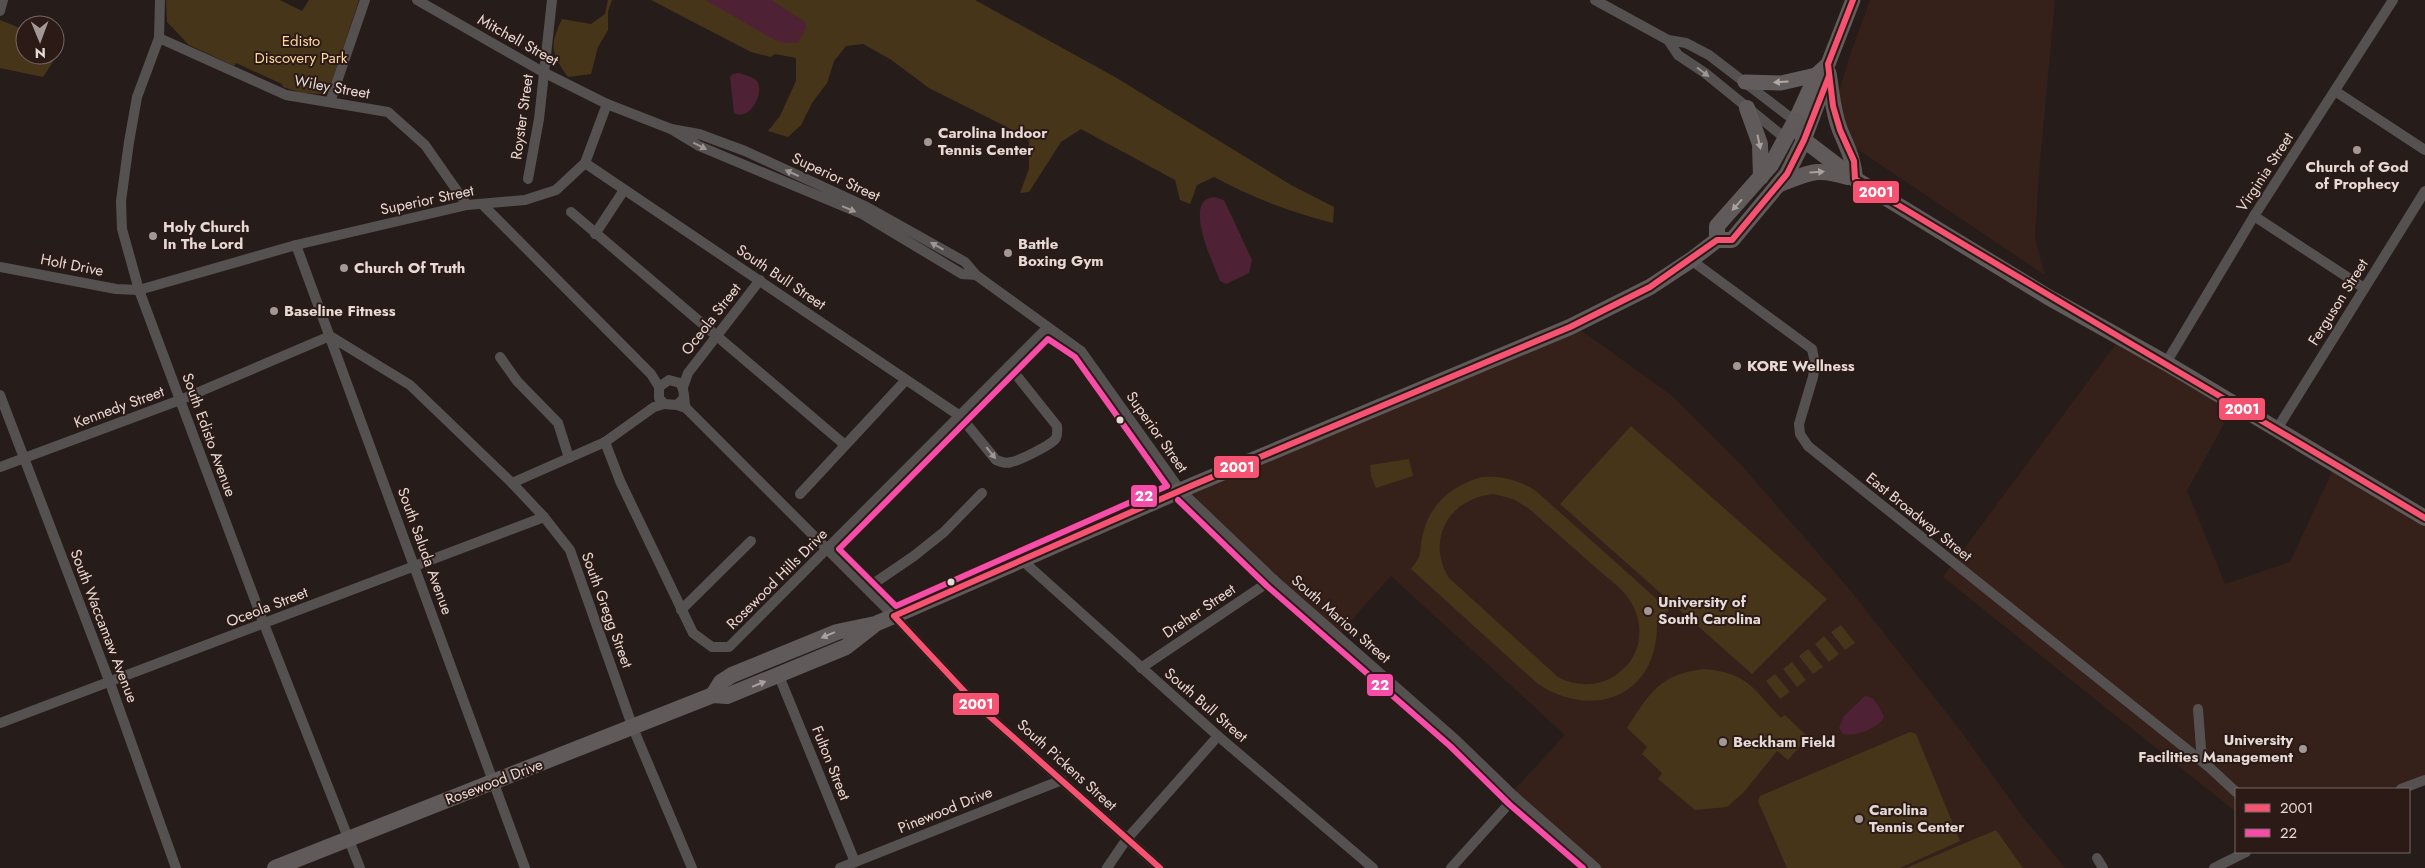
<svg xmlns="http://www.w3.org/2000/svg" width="2425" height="868" viewBox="0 0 2425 868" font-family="Jost,sans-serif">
<rect width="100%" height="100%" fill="#261d1b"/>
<g fill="#35201a">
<path d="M 1870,0 L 2055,0 L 2039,173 L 2035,238 L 2045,275 L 1854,147 L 1837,99 L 1850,55 Z"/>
<path d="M 1571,323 L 1671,395 L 1743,467 L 1850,590 L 1957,726 L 2022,816 L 2065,868 L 1600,868 L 1514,790 L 1565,735 L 1391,576 L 1340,633 L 1179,487 Z"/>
<path d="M 2121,337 L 2236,402 L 2187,491 L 2225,584 L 2290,562 L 2337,461 L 2425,514 L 2425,780 L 2400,789 L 2236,789 L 2236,812 L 1943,577 Z"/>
</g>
<g fill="#47351a" fill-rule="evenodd">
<path d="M 166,0 L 280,0 L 302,11 L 309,0 L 359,0 L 331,84 L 322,94 L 302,93 L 283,87 L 282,84 L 236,63 L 234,66 L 189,45 L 167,22 Z"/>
<path d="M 608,0 L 612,0 L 608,11 L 608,30 L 598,47 L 591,74 L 568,77 C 551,53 549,46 562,19 L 591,24 L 605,14 Z"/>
<path d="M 651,0 L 975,0 L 1115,77 L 1291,185 L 1334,207 L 1333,223 C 1292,213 1251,197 1214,177 L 1197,185 L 1190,204 L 1180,200 L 1175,180 L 1081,129 L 1061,142 L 1029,192 L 1020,193 L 1029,169 L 1029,141 L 1007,127 L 929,88 L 890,59 L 863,44 L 846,46 L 834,61 L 827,83 L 812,103 L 801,125 L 788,137 L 768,131 L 780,116 L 796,81 L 796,58 L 775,54 L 771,57 L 751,52 Z"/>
<path d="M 0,20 L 25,30 L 25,55 L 55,55 L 55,41 L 58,42 L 58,54 L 43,77 L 0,68 Z"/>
<path d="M 1631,426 L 1827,599 L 1752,674 L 1560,504 Z"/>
<path d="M 1409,459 L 1413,476 L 1376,488 L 1371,476 L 1370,465 Z"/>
<path d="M 1482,477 C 1503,476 1519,480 1536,491 L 1669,610 L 1657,624 C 1658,695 1594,721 1538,684 L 1411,569 C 1425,551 1418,553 1423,534 C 1430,503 1453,485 1482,477 ZM 1494,494 L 1513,499 L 1528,508 C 1551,528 1574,548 1597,569 C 1609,579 1625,590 1632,604 C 1646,629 1640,659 1616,675 C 1598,687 1577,687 1558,677 L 1449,578 C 1425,539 1450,498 1494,494 Z"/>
<path d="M 1841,625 L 1855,643 L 1845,650 L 1831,632 Z"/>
<path d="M 1824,636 L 1839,654 L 1829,662 L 1815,644 Z"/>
<path d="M 1808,649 L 1823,667 L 1813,674 L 1799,656 Z"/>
<path d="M 1792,662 L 1806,680 L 1797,687 L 1783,669 Z"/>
<path d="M 1705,669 C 1750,674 1753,689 1781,718 L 1785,715 L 1808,737 L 1788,760 L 1777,751 L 1744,792 L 1727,807 L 1695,810 L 1658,779 L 1662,773 L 1642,754 L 1647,747 L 1627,728 C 1650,693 1659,674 1705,669 Z"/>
<path d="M 1775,674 L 1790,692 L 1780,699 L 1766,681 Z"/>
<path d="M 1910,732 L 1916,734 L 1960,841 L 1900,868 L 1787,868 L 1758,801 L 1760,796 Z"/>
<path d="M 1996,830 L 2023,868 L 1906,868 Z"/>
</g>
<g fill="#4e2234">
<path d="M 705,0 L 771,0 L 799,18 L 805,22 L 806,28 L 798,43 L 784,43 L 773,39 Z"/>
<path d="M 739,73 C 745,75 753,77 757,81 C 765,92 750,122 734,113 L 730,77 L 733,74 Z"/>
<path d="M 1214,197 L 1224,200 L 1252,260 L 1249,273 L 1226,284 L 1220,281 C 1213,262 1182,200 1214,197 Z"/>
<path d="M 1865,696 C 1875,696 1880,708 1884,717 C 1879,728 1855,737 1843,734 L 1839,728 L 1844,716 Z"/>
</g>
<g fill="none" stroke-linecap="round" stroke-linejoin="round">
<g stroke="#565151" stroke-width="10">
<path d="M 160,0 L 159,38 L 137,97 L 129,142 L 121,201 L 122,229 L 139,290 L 180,400 L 264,624 L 360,868"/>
<path d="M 417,0 L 543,72 L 607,104"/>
<path d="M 1595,0 L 1668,40 L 1686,43 L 1709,55 L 1795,121"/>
<path d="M 0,11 L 3,0"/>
<path d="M 159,38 L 286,95 L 388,112 L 425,145 L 467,205"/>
<path d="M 1668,40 L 1678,55 L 1705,73 L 1785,138"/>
<path d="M 2335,91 L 2425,150"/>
<path d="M 330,102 L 365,0"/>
<path d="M 585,163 L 960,416 L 996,460 C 1001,462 1006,464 1011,462 C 1019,461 1053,444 1056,438 C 1058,434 1057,430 1057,426 L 1009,366"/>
<path d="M 528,179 L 539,119 L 552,0"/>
<path d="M 482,204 L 651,374 L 659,387"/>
<path d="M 571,212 L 845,445"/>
<path d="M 2254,216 L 2364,288"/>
<path d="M 595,234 L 624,190"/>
<path d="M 296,245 L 525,868"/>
<path d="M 1691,260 L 1812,349 L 1815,363 L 1813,377 L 1799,424 L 1800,434 L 1808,446 L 2209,767 L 2236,792"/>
<path d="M 0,267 L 116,289 L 139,290 L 296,245 L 467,205 L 525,200 L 556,190 L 585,163 L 607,104 L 671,129"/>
<path d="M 976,275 L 962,274 L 862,214 L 699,146 L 671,129 L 699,134 L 745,151 L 867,207 L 965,262 L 976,275 L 1081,351 L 1180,490 L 1273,579 L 1456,740 L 1515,797 L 1596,868"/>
<path d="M 500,357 L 517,381 L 558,423 L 569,458"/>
<path d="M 2166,363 L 2254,216 L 2393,0"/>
<path d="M 683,387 L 688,373 L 760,280"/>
<path d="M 0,395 L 110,683 L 176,868"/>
<path d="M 683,399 L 677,405 L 664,404 L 659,398 L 659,387 L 669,380 L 680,383 C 686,391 683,400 686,408"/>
<path d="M 677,405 L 686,408 L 894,616 L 978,706 L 1160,868"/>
<path d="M 2277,429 L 2425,191"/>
<path d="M 605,442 L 620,481 L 693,633 L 712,647 L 729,647 L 1047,328"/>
<path d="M 0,467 L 180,400 L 330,336 L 410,385 L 512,483 L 544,517 L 570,550 L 633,728 L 692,868"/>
<path d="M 512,483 L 605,442 L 654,407 L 664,404"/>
<path d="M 800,494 L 905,381"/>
<path d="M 1023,561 L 1218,736 L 1373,868"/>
<path d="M 867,588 L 914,556 L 944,532 L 982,493"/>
<path d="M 681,610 L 751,541"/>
<path d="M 1141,668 L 1273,579"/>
<path d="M 779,676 L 855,862"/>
<path d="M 2198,709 L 2201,749 L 2208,766"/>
<path d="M 0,723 L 544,517"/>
<path d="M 2401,789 L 2425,780"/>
<path d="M 2097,858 L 2103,868"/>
<path d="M 840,868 L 1062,780"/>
<path d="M 1107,868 L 1126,840 L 1218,736"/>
<path d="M 1451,868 L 1515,797"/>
<path d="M 2214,868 L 2246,852"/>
</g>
<g stroke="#625d5c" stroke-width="15">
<path d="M 1745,82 L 1781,83 L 1816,75"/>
<path d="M 1795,121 L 1816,75 L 1828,64 L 1853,0"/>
<path d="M 1804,140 L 1829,73"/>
</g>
<g stroke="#615a5a" stroke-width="16">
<path d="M 1829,76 C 1832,94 1833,113 1840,130 C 1847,147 1854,160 1855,179"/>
<path d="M 1747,108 L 1760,144 L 1761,177"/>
<path d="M 1795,121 L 1804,140 L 1855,179 L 2048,297 L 2166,363 L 2425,518"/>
<path d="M 1780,184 C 1810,173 1815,167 1848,177"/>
<path d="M 1717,240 L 1717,226 L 1771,165 L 1795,121"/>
<path d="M 713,695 L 721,682 L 732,675 L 837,632 L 875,624 L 894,616 L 1193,485 L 1570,327 L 1650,287 L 1691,260 L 1717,240 L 1732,240 L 1787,174 L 1804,140"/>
<path d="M 275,868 L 713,695 L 727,696 L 846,647 L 873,626"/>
</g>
<defs>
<g id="bus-1">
<path d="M 1853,0 L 1828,64 L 1833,106 L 1840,130 L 1854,161 L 1855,179 C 2044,294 2235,404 2425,518"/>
<path d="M 1160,868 L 978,706 L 894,616 L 1193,485 L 1570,327 L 1650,287 L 1717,240 L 1732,240 L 1787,174 L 1804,140 L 1829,76"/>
</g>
<g id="bus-2">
<path d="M 1048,339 L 1075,357 L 1167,486 L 896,606 L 839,549 Z"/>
<path d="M 1178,500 L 1267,586 L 1450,746 L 1509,804 L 1583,868"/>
</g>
</defs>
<use href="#bus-1" stroke="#2b1a16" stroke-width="10"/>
<use href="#bus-2" stroke="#2b1a16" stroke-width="10"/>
<use href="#bus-1" stroke="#f65372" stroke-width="6"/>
<use href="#bus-2" stroke="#f54da8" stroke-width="6"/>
</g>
<defs><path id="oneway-solid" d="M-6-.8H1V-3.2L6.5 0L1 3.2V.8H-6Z" transform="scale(1.25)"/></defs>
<g fill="#9e9694">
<use href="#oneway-solid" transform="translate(1703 72) rotate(37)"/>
<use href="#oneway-solid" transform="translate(700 146) rotate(27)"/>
<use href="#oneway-solid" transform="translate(792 173) rotate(-156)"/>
<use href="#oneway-solid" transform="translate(849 209) rotate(23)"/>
<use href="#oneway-solid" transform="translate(937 246) rotate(-151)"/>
<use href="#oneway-solid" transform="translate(991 453) rotate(51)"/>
</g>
<use fill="#b1a8a5" href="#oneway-solid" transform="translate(1781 82) rotate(176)"/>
<g fill="#aaa09e">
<use href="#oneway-solid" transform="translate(1759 142) rotate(78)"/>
<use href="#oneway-solid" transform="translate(1817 172) rotate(-4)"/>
<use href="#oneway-solid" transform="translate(1737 205) rotate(132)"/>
<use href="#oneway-solid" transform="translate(828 635) rotate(157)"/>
<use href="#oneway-solid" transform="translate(759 684) rotate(-22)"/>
</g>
<g fill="#a39895" stroke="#2b1a16" stroke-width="2">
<circle cx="928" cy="142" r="5"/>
<circle cx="2357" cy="150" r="5"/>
<circle cx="153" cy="236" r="5"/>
<circle cx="1008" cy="253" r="5"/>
<circle cx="344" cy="268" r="5"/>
<circle cx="274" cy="311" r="5"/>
<circle cx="1737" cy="366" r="5"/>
<circle cx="1648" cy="611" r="5"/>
<circle cx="1723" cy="742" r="5"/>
<circle cx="2303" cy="749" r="5"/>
<circle cx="1859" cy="819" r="5"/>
</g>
<g fill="#e6dad6" stroke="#2b1a16" stroke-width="2">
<circle cx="1120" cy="420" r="4.5"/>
<circle cx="951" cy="582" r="4.5"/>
</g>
<g text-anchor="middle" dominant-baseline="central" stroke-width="4" stroke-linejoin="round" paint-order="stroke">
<g font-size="15" fill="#e6dad6" stroke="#2b1a16">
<text transform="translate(518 40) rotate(29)">Mitchell Street</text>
<text transform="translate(332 87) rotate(10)">Wiley Street</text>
<text transform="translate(522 117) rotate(-82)">Royster Street</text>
<text transform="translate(2265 172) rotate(-57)">Virginia Street</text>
<text transform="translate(836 177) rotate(25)">Superior Street</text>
<text transform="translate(427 200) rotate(-12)">Superior Street</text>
<text transform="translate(72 265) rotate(11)">Holt Drive</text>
<text transform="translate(781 277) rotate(34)">South Bull Street</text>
<text transform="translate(2338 302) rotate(-58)">Ferguson Street</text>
<text transform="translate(711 319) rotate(-52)">Oceola Street</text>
<text transform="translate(119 407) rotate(-20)">Kennedy Street</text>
<text transform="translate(1157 432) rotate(55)">Superior Street</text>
<text transform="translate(209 435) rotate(70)">South Edisto Avenue</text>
<text transform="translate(1919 517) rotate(39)">East Broadway Street</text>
<text transform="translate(425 551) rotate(70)">South Saluda Avenue</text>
<text transform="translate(777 579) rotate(-45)">Rosewood Hills Drive</text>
<text transform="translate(267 607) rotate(-21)">Oceola Street</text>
<text transform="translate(607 610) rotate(70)">South Gregg Street</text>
<text transform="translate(1199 611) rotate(-34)">Dreher Street</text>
<text transform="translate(1341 619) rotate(41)">South Marion Street</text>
<text transform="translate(104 626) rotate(69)">South Waccamaw Avenue</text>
<text transform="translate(1206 705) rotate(41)">South Bull Street</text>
<text transform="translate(831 763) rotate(68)">Fulton Street</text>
<text transform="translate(1067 765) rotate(42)">South Pickens Street</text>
<text transform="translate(494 782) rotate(-21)">Rosewood Drive</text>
<text transform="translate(945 810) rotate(-22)">Pinewood Drive</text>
</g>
<g font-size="15" fill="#ffd8a0" stroke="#2b1a16">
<text x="301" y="41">Edisto<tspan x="301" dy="17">Discovery Park</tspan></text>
</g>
<g font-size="15" font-weight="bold" fill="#e6dad6" stroke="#2b1a16" text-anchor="start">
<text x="938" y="133">Carolina Indoor<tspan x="938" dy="17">Tennis Center</tspan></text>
<text x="2357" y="167" text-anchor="middle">Church of God<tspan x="2357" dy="17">of Prophecy</tspan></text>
<text x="163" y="227">Holy Church<tspan x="163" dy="17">In The Lord</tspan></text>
<text x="1018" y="244">Battle<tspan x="1018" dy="17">Boxing Gym</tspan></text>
<text x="354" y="268">Church Of Truth</text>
<text x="284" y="311">Baseline Fitness</text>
<text x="1747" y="366">KORE Wellness</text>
<text x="1658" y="602">University of<tspan x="1658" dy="17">South Carolina</tspan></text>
<text x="2293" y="740" text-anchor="end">University<tspan x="2293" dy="17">Facilities Management</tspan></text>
<text x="1733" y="742">Beckham Field</text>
<text x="1869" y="810">Carolina<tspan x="1869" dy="17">Tennis Center</tspan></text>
</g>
</g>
<g stroke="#2b1a16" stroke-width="2">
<rect x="1852" y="180" width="48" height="24" rx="5" fill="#f65372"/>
<rect x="2218" y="397" width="48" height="24" rx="5" fill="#f65372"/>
<rect x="1213" y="455" width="47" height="24" rx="5" fill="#f65372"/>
<rect x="1130" y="484" width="28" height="24" rx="5" fill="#f54da8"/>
<rect x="1366" y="673" width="28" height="24" rx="5" fill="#f54da8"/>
<rect x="952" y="692" width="48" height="24" rx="5" fill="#f65372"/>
</g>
<g font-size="14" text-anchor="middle" font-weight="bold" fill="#fff">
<text x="1876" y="197">2001</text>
<text x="2242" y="414">2001</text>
<text x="1237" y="472">2001</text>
<text x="1144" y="501">22</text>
<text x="1380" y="690">22</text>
<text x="976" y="709">2001</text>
</g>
<rect x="2235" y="788" width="175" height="65" fill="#2b1a16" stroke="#766763"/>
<rect x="2245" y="804" width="25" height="8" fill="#f65372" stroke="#766763"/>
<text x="2280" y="813" font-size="15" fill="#e6dad6">2001</text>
<rect x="2245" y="829" width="25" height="8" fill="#f54da8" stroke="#766763"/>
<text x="2280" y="838" font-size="15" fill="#e6dad6">22</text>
<g transform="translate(40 40) rotate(179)"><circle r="24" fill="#2b1a16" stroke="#766763"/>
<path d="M0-4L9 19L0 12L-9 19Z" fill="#a39895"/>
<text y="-8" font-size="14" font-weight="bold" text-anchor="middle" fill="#e6dad6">N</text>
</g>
</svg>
